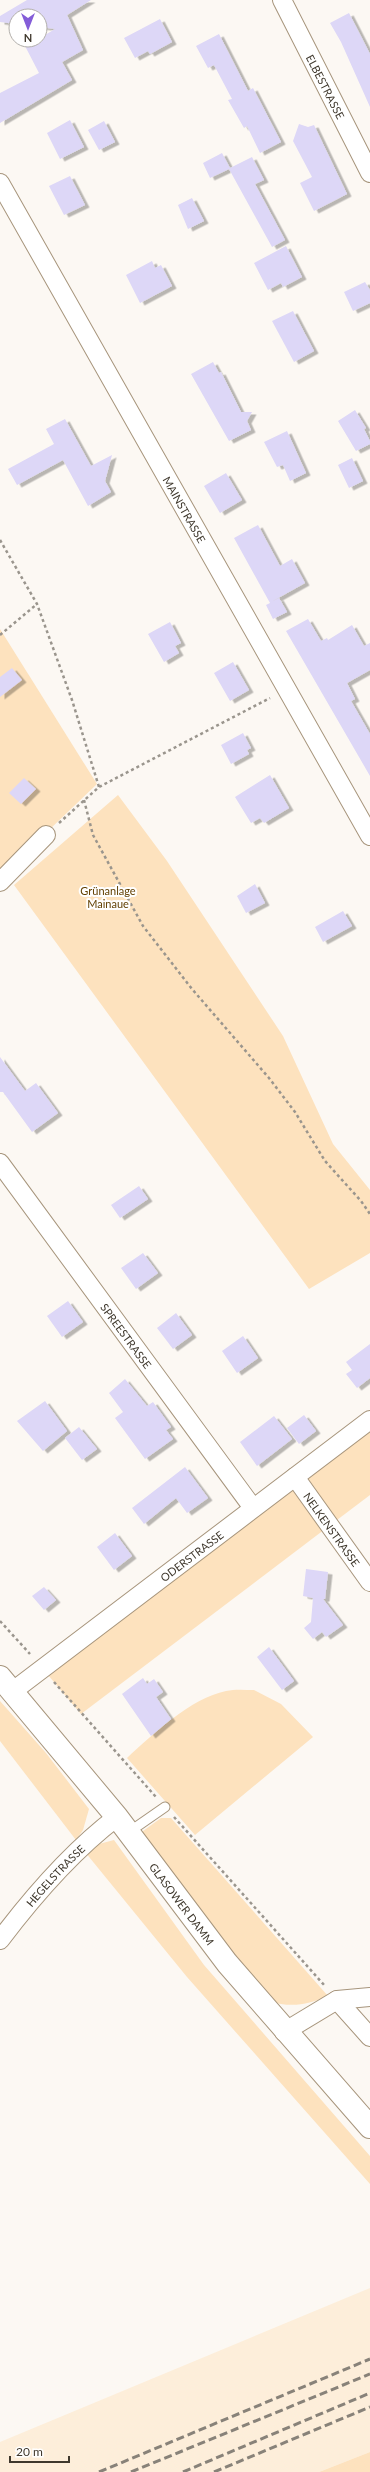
<svg xmlns="http://www.w3.org/2000/svg" width="370" height="2472" viewBox="0 0 370 2472" font-family="Lato,sans-serif">
<defs>
<filter id="shadow"><feDropShadow dx="4.5" dy="2.5" stdDeviation="0" flood-color="#0004"/></filter>
</defs>
<rect width="100%" height="100%" fill="#fcf8f3"/>
<path fill="#fdeeda" d="M 370,2288 L 370,2452 L 319,2472 L 0,2472 L 0,2442 Z"/>
<g fill="#fde2be">
<path d="M 0,629 L 97,784 L 0,877 Z"/>
<path d="M 118,795 L 167,861 L 283,1036 L 333,1144 L 370,1190 L 370,1253 L 309,1289 L 14,885 Z"/>
<path d="M 370,1429 L 370,1495 L 81,1714 L 48,1675 Z"/>
<path d="M 254,1690 L 281,1704 L 313,1737 L 195,1835 L 127,1758 C 153,1734 191,1698 226,1691 C 235,1689 245,1690 254,1690 Z"/>
<path d="M 0,1701 L 46,1753 L 89,1809 L 83,1830 L 76,1840 L 0,1741 Z"/>
<path d="M 161,1818 L 171,1818 L 328,1996 C 307,2005 291,2008 269,2001 L 143,1837 L 143,1831 Z"/>
<path d="M 114,1840 L 204,1965 L 370,2156 L 370,2184 L 187,1977 L 85,1852 L 99,1844 Z"/>
<path d="M 370,2452 L 370,2472 L 319,2472 Z"/>
</g>
<g fill="#ddd7f7" filter="url(#shadow)">
<path d="M 27,0 L 91,0 L 67,15 L 83,50 L 62,62 L 72,80 L 0,123 L 0,93 L 39,73 L 25,46 L 40,40 L 40,38 L 55,29 L 40,27 L 40,16 L 16,16 L 16,24 L 0,22 L 0,16 Z"/>
<path d="M 349,13 L 370,54 L 370,107 L 341,42 L 330,23 Z"/>
<path d="M 160,19 L 172,42 L 150,54 L 148,51 L 135,58 L 124,38 Z"/>
<path d="M 219,34 L 248,91 L 253,88 L 281,142 L 260,153 L 247,126 L 244,128 L 228,100 L 232,99 L 214,65 L 208,68 L 196,46 Z"/>
<path d="M 70,120 L 84,147 L 60,159 L 47,133 Z"/>
<path d="M 104,121 L 115,142 L 99,150 L 88,130 Z"/>
<path d="M 299,124 L 308,127 L 314,125 L 347,194 L 314,211 L 300,183 L 312,177 L 293,141 Z"/>
<path d="M 222,153 L 230,168 L 252,157 L 264,180 L 255,184 L 285,240 L 272,247 L 229,169 L 210,178 L 203,163 Z"/>
<path d="M 70,176 L 85,205 L 64,215 L 49,186 Z"/>
<path d="M 192,198 L 204,221 L 188,229 L 178,205 Z"/>
<path d="M 286,246 L 302,277 L 283,287 L 281,283 L 268,290 L 254,263 Z"/>
<path d="M 152,261 L 155,268 L 161,265 L 172,286 L 140,303 L 126,275 Z"/>
<path d="M 365,282 L 370,290 L 370,303 L 353,311 L 344,292 Z"/>
<path d="M 293,311 L 314,351 L 294,362 L 272,321 Z"/>
<path d="M 213,362 L 219,373 L 221,372 L 241,412 L 252,412 L 247,421 L 251,430 L 229,441 L 191,374 Z"/>
<path d="M 355,410 L 366,428 L 364,429 L 370,441 L 370,444 L 356,451 L 338,421 Z"/>
<path d="M 65,419 L 91,466 L 112,455 L 105,481 L 111,492 L 88,506 L 63,460 L 17,485 L 8,469 L 54,444 L 46,429 Z"/>
<path d="M 287,431 L 306,473 L 290,481 L 283,465 L 277,467 L 264,442 Z"/>
<path d="M 352,458 L 363,481 L 349,488 L 338,465 Z"/>
<path d="M 226,473 L 242,500 L 220,513 L 204,486 Z"/>
<path d="M 258,525 L 280,566 L 292,559 L 305,583 L 271,602 L 279,598 L 287,612 L 273,619 L 266,605 L 270,603 L 234,538 Z"/>
<path d="M 308,619 L 321,641 L 327,638 L 328,640 L 352,625 L 364,646 L 370,643 L 370,670 L 347,683 L 355,699 L 351,701 L 370,734 L 370,776 L 286,631 Z"/>
<path d="M 170,622 L 181,643 L 175,646 L 179,653 L 164,662 L 148,634 Z"/>
<path d="M 233,662 L 249,690 L 230,701 L 214,673 Z"/>
<path d="M 12,668 L 22,680 L 0,697 L 0,677 Z"/>
<path d="M 243,733 L 251,748 L 247,750 L 249,754 L 231,764 L 221,745 Z"/>
<path d="M 270,775 L 289,808 L 264,823 L 260,818 L 251,823 L 235,797 Z"/>
<path d="M 24,778 L 36,789 L 21,804 L 9,793 Z"/>
<path d="M 255,884 L 265,903 L 246,913 L 237,896 Z"/>
<path d="M 343,911 L 352,926 L 323,942 L 315,927 Z"/>
<path d="M 0,1057 L 25,1091 L 36,1083 L 58,1113 L 32,1132 L 3,1092 L 0,1092 Z"/>
<path d="M 139,1186 L 148,1199 L 120,1218 L 111,1205 Z"/>
<path d="M 143,1253 L 158,1273 L 136,1289 L 121,1268 Z"/>
<path d="M 68,1301 L 83,1322 L 62,1337 L 47,1316 Z"/>
<path d="M 176,1313 L 192,1335 L 173,1349 L 157,1328 Z"/>
<path d="M 243,1336 L 258,1358 L 237,1373 L 222,1351 Z"/>
<path d="M 370,1344 L 370,1378 L 357,1388 L 346,1374 L 352,1370 L 346,1362 Z"/>
<path d="M 125,1379 L 147,1406 L 153,1402 L 171,1427 L 166,1430 L 173,1439 L 145,1459 L 115,1418 L 123,1412 L 109,1393 Z"/>
<path d="M 45,1401 L 67,1431 L 43,1451 L 17,1421 Z"/>
<path d="M 304,1415 L 316,1431 L 299,1444 L 287,1428 Z"/>
<path d="M 274,1416 L 292,1439 L 257,1466 L 240,1442 Z"/>
<path d="M 79,1427 L 97,1449 L 82,1460 L 65,1438 Z"/>
<path d="M 185,1467 L 208,1498 L 187,1513 L 176,1498 L 144,1524 L 132,1508 Z"/>
<path d="M 115,1533 L 132,1556 L 114,1570 L 97,1547 Z"/>
<path d="M 306,1569 L 328,1572 L 325,1599 L 323,1599 L 343,1625 L 326,1637 L 322,1632 L 313,1639 L 304,1628 L 311,1622 L 313,1598 L 303,1596 Z"/>
<path d="M 44,1587 L 56,1600 L 44,1610 L 32,1596 Z"/>
<path d="M 269,1647 L 294,1681 L 282,1690 L 257,1657 Z"/>
<path d="M 143,1678 L 147,1684 L 154,1679 L 163,1692 L 156,1697 L 171,1719 L 151,1736 L 122,1694 Z"/>
</g>
<g fill="none" stroke-linecap="round" stroke-linejoin="round">
<defs>
<path id="lane" d="M 129,1832 L 165,1807"/>
<g id="street">
<path id="s1" d="M 282,0 L 370,173"/>
<path id="s2" d="M 0,183 L 370,836"/>
<path d="M 0,882 L 46,835"/>
<path id="s3" d="M 0,1163 L 253,1508"/>
<path id="s4" d="M 295,1477 L 370,1582"/>
<path id="s5" d="M 13,1691 L 370,1420"/>
<path id="s6" d="M 0,1940 C 34,1895 72,1851 117,1817"/>
<path d="M 337,2000 L 370,2037"/>
<path d="M 284,2032 L 337,2000 L 370,1997"/>
</g>
<g id="secondary">
<path id="s7" d="M 0,1677 L 117,1817 L 227,1963 L 370,2127"/>
</g>
</defs>
<use href="#lane" stroke="#a7957c" stroke-width="11"/>
<use href="#street" stroke="#a7957c" stroke-width="20"/>
<use href="#secondary" stroke="#a7957c" stroke-width="24"/>
<g stroke="#9a958d" stroke-width="2.5" stroke-dasharray="3 3" stroke-linecap="butt">
<path d="M 0,540 L 37,604 L 72,700 L 99,787"/>
<path d="M 0,635 L 37,604"/>
<path d="M 84,800 L 93,835 L 143,926 L 192,989 L 269,1078 L 295,1112 L 325,1161 L 361,1201 L 370,1214"/>
<path d="M 59,823 L 99,787 L 270,698"/>
<path d="M 0,1621 L 30,1654"/>
<path d="M 54,1682 L 156,1797"/>
<path d="M 174,1817 L 325,1986"/>
</g>
<use href="#lane" stroke="#fff" stroke-width="9"/>
<use href="#street" stroke="#fff" stroke-width="18"/>
<use href="#secondary" stroke="#fff" stroke-width="22"/>
<g stroke="#888279" stroke-width="3" stroke-dasharray="8 4" stroke-linecap="butt">
<path d="M 99,2472 L 370,2359"/>
<path d="M 131,2472 L 370,2374"/>
<path d="M 183,2472 L 370,2393"/>
<path d="M 214,2472 L 370,2407"/>
</g>
</g>
<g text-anchor="middle" dominant-baseline="central" stroke-width="4" stroke-linejoin="round" paint-order="stroke">
<g font-size="11" fill="#3f382d" stroke="#fff">
<text stroke="none"><textPath href="#s1" startOffset="97">ELBESTRASSE</textPath></text>
<text stroke="none"><textPath href="#s2" startOffset="375">MAINSTRASSE</textPath></text>
<text stroke="none"><textPath href="#s3" startOffset="214">SPREESTRASSE</textPath></text>
<text stroke="none"><textPath href="#s4" startOffset="64">NELKENSTRASSE</textPath></text>
<text stroke="none"><textPath href="#s5" startOffset="224">ODERSTRASSE</textPath></text>
<text stroke="none"><textPath href="#s6" startOffset="85">HEGELSTRASSE</textPath></text>
<text stroke="none"><textPath href="#s7" startOffset="291">GLASOWER DAMM</textPath></text>
</g>
<g font-size="11" fill="#613f01" stroke="#fff">
<text x="108" y="890">Grünanlage<tspan x="108" dy="13">Mainaue</tspan></text>
</g>
</g>
<g transform="translate(28 28) rotate(180)"><circle r="19" fill="#ffffff" stroke="#b2afab"/>
<path d="M0-3L7 15L0 10L-7 15Z" fill="#845dd8"/>
<text y="-6" font-size="11" font-weight="bold" text-anchor="middle" fill="#3f382d">N</text>
</g>
<path d="M10 2456v6h59v-6" fill="none" stroke="#3f382d" stroke-width="2"/>
<text x="16" y="2456" font-size="12" fill="#3f382d" stroke="#ffffff" stroke-width="3" paint-order="stroke">20 m</text>
</svg>
